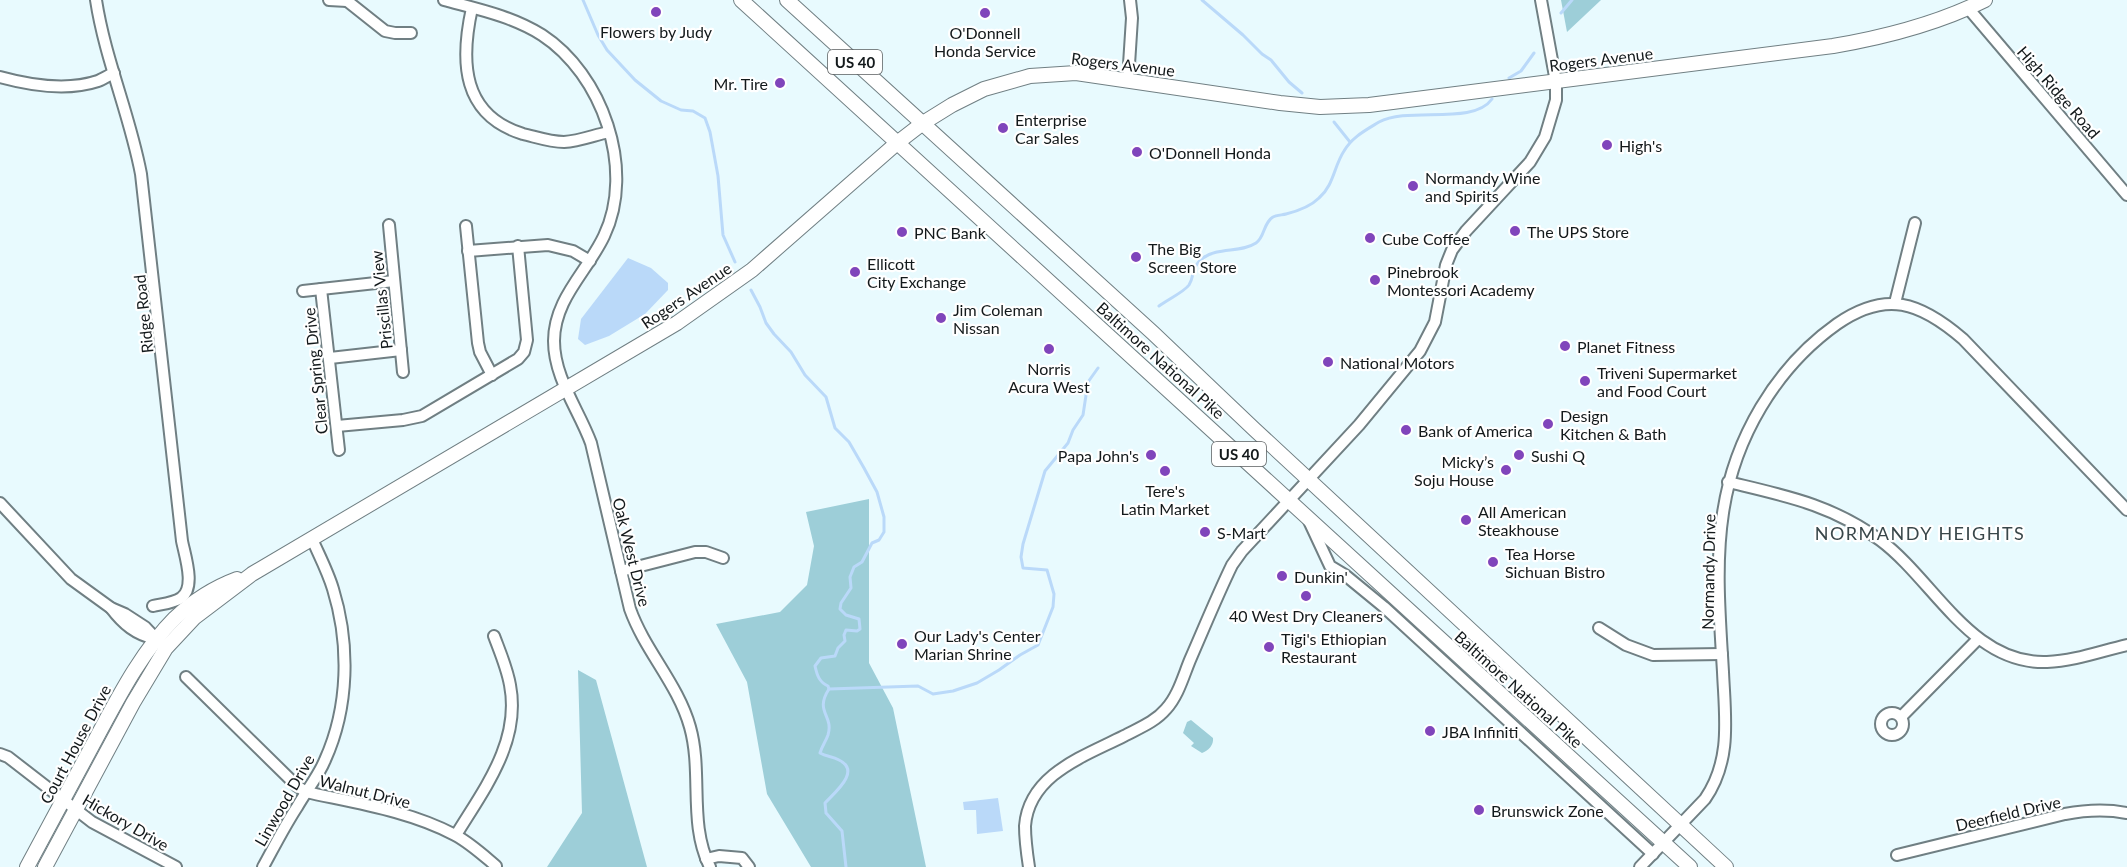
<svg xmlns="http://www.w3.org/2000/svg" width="2127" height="867" viewBox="0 0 2127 867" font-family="Lato,sans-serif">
<rect width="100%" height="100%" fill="#e8fafe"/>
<g fill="#9dced8">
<path d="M 1561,0 L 1601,0 L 1567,32 Z"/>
<path d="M 869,499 L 869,663 L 893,708 L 926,867 L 811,867 L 767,794 L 747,682 L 716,624 L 780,612 L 807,585 L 814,546 L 806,512 Z"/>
<path d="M 578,670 L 596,680 L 647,867 L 547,867 L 582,813 Z"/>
<path d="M 1191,720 L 1213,738 C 1214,745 1208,751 1202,753 L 1191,746 L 1194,743 L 1183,733 L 1187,722 Z"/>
</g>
<g fill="#bad9f9">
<path d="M 628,258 L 651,268 L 668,283 L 668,290 L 645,314 L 609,336 L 585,345 L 578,339 L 581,319 Z"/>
<path d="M 998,798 L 1003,831 L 977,834 L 976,810 L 964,810 L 963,802 Z"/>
</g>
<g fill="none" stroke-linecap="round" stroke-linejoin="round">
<g stroke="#bad9f9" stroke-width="3">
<path d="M 583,0 L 598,35 L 607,50 L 635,80 L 661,101 L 681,110 L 693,111 L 705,118 L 710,132 L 718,176 L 723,235 L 735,262"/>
<path d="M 1202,0 L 1243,35 L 1262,54 L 1271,60 L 1289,82 L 1302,93"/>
<path d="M 1561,13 L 1572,0"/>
<path d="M 1509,78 L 1521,71 L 1534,53"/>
<path d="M 1334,122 L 1350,142"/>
<path d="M 751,290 L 760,307 L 766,323 L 774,334 L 791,352 L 805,375 L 826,397 L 835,428 L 849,442 L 864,468 L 877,492 L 884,517 L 884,532 L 879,540 L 872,543 L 862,562 L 854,567 L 850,577 L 851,588 L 841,603 L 840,609 L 846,615 L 859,619 L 860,629 L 857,631 L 846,630 L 844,635 L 845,641 L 838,648 L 835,656 L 821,658 L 815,666 C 817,675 819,682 828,686 L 829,689"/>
<path d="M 1159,306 C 1167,300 1184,292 1189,285 C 1195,276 1190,268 1203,258 C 1218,247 1241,253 1256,243 C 1265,237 1263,223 1273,217 C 1276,215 1283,215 1286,214 C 1298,211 1310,207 1319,198 C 1334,185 1334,166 1344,151 C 1352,137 1366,130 1379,122 C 1409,106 1473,126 1492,99"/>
<path d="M 846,867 L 842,831 L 826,813 L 825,803 C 834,793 862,771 839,760 C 832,756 827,757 820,753 C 822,746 826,741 828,735 C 834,715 814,712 829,689 L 918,686 L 933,694 L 953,691 L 977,683 L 999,670 L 1020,655 L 1038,645 L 1053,607 L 1054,594 L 1047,570 L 1023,568 L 1021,557 L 1023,544 L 1045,471 L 1068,443 L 1073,430 L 1083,415 L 1088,382 L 1098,368"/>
</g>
<defs>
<g id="minor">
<path d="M 96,0 C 105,59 130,115 141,174 L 182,541 C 185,556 196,588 181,598 C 174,603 162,604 153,606"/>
<path d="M 329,0 L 347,1"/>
<path d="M 346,0 L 385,31 L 395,33 L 411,33"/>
<path d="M 444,0 C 477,9 512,16 542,35 C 602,74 636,169 604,236 C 587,272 554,299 554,341 C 554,378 579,410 591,443 L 630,609 C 645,651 678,684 690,727 C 703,773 688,824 710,867"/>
<path d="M 472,8 C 460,62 462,115 523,134 C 536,137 550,142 564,142 C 580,141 594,135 609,132"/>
<path d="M 1968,8 L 2127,195"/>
<path d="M 0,77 C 29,85 68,91 98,81 C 103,79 109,75 114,73"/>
<path d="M 1128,80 L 1132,18 L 1130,0"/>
<path d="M 389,225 L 403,372"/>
<path d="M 466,226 L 478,343 L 480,352 L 492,375"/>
<path d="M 468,251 L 548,245 L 573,251 L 590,261"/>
<path d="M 321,289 L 339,450"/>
<path d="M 303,291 L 394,281"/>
<path d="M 1895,303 L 1915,223"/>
<path d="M 330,358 L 401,350"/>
<path d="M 337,426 L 403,420 L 422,416 L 518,359 L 524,352 L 527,340 L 518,246"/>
<path d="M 1728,482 C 1786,496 1830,504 1880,540 C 1934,580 1971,665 2047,662 C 2074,661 2101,651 2127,645"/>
<path d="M 0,503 L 71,579 L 111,608 L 125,614 L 145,627 L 161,644"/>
<path d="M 1309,521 L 1330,566 L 1345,575 L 1384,607 L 1653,854"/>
<path d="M 621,571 L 695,552 L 706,552 L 723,558"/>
<path d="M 111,608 C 123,624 136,635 156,639"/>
<path d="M 1599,628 L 1626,645 L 1653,655 L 1722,654"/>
<path d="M 186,677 L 297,786 L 306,792 C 356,803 410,811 455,835 C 470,843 483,855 496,866"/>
<circle cx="1892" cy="724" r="11"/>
<path d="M 1901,717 L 1978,639"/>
<path d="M 0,754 L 8,757 L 92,822 L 176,867"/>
<path d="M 456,835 C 484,789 521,742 510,685 C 507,668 500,652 494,636"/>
<path d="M 1897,855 L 2065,814 C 2086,810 2106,809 2127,813"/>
<path d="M 706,859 L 719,856 L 742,858 L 749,867"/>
<path d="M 263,867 C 274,847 284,827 297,807 C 306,791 318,777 325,760 C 349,707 350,644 333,589 C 328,572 319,555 312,539"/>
<path d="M 1029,867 C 1027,854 1025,840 1025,826 C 1029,774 1085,756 1124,736 C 1139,728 1155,722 1166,709 C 1178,696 1183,677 1190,660 C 1204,628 1217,596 1232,565 L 1242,551 L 1359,425 L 1420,351 L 1435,322 L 1446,265 L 1452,250 L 1466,231 L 1530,162 L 1545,137 L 1556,100 L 1556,82 L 1541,0"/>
<path d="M 1640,867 L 1705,799 C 1732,760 1725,717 1723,672 C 1720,620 1715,565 1723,513 C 1734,439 1775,368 1837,324 C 1886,290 1920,302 1963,339 L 2127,510"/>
</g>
<g id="major">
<path d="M 741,0 L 1690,867"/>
<path d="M 787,0 L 1153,333 L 1254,429 L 1726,867"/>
<path d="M 27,867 C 51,822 75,778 99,733 C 120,694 143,650 175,618 C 193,601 213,588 237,579"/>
<path d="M 45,867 L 133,703 L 166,648 L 194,618 L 252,574 L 677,323 L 752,270 L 897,143 L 923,123 L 952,105 L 984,89 L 1030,76 L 1076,73 L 1280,103 L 1320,107 L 1369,105 L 1833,46 C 1886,37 1937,24 1985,0"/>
</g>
</defs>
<use href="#minor" stroke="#707f83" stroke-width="14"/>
<use href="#major" stroke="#707f83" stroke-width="16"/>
<use href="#minor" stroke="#fff" stroke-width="10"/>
<use href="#major" stroke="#fff" stroke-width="14"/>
</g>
<g fill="#8045bb" stroke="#fff" stroke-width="2">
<circle cx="656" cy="12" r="6"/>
<circle cx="985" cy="13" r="6"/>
<circle cx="780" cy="83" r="6"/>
<circle cx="1003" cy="128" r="6"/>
<circle cx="1607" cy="145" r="6"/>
<circle cx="1137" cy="152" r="6"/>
<circle cx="1413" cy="186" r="6"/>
<circle cx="1515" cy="231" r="6"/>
<circle cx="902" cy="232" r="6"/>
<circle cx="1370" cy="238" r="6"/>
<circle cx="1136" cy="257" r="6"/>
<circle cx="855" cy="272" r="6"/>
<circle cx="1375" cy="280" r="6"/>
<circle cx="941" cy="318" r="6"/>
<circle cx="1565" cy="346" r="6"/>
<circle cx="1049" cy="349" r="6"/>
<circle cx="1328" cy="362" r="6"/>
<circle cx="1585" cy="381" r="6"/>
<circle cx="1548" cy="424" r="6"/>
<circle cx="1406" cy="430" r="6"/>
<circle cx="1151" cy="455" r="6"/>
<circle cx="1519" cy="455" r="6"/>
<circle cx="1506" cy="470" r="6"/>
<circle cx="1165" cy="471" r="6"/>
<circle cx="1466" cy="520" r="6"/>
<circle cx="1205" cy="532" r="6"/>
<circle cx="1493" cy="562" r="6"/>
<circle cx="1282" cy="576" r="6"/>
<circle cx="1306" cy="596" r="6"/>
<circle cx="902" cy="644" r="6"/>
<circle cx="1269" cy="647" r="6"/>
<circle cx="1430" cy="731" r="6"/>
<circle cx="1479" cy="810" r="6"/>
</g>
<g text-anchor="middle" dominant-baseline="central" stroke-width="4.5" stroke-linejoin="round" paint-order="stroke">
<g fill="#fff" stroke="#5a5e5f" stroke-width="1.5">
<rect x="828" y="50" width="54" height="24" rx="4.5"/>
<rect x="1212" y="442" width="54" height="24" rx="4.5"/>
</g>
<g font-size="15" font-weight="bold" fill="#13191b">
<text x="855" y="62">US 40</text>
<text x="1239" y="454">US 40</text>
</g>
<g font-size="16" fill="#13191b" stroke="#fff" text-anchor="start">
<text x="656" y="31" text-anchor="middle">Flowers by Judy</text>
<text x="985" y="32" text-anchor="middle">O'Donnell<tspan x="985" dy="18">Honda Service</tspan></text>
<text x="768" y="83" text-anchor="end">Mr. Tire</text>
<text x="1015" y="119">Enterprise<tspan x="1015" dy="18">Car Sales</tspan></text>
<text x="1619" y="145">High's</text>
<text x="1149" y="152">O'Donnell Honda</text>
<text x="1425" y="177">Normandy Wine<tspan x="1425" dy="18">and Spirits</tspan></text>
<text x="1527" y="231">The UPS Store</text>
<text x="914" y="232">PNC Bank</text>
<text x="1382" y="238">Cube Coffee</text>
<text x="1148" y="248">The Big<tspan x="1148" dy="18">Screen Store</tspan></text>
<text x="867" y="263">Ellicott<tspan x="867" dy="18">City Exchange</tspan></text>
<text x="1387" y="271">Pinebrook<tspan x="1387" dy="18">Montessori Academy</tspan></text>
<text x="953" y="309">Jim Coleman<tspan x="953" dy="18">Nissan</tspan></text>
<text x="1577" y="346">Planet Fitness</text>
<text x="1340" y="362">National Motors</text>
<text x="1049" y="368" text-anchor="middle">Norris<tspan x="1049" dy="18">Acura West</tspan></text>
<text x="1597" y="372">Triveni Supermarket<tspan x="1597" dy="18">and Food Court</tspan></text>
<text x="1560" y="415">Design<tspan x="1560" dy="18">Kitchen &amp; Bath</tspan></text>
<text x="1418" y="430">Bank of America</text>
<text x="1139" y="455" text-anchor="end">Papa John's</text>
<text x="1531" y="455">Sushi Q</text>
<text x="1494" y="461" text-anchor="end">Micky’s<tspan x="1494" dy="18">Soju House</tspan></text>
<text x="1165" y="490" text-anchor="middle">Tere's<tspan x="1165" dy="18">Latin Market</tspan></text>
<text x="1478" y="511">All American<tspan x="1478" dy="18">Steakhouse</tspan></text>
<text x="1217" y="532">S-Mart</text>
<text x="1505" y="553">Tea Horse<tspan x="1505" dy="18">Sichuan Bistro</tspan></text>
<text x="1294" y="576">Dunkin'</text>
<text x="1306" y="615" text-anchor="middle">40 West Dry Cleaners</text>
<text x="914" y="635">Our Lady's Center<tspan x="914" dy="18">Marian Shrine</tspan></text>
<text x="1281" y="638">Tigi's Ethiopian<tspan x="1281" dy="18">Restaurant</tspan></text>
<text x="1442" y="731">JBA Infiniti</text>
<text x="1491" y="810">Brunswick Zone</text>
</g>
<g font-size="16" fill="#13191b" stroke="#fff">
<text transform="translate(1601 59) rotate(-7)">Rogers Avenue</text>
<text transform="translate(1123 64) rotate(7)">Rogers Avenue</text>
<text transform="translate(2059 92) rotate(49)">High Ridge Road</text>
<text transform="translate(686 295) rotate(-34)">Rogers Avenue</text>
<text transform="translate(381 300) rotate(-96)">Priscillas View</text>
<text transform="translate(143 314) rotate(-96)">Ridge Road</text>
<text transform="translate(1161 360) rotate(42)">Baltimore National Pike</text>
<text transform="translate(315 371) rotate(-96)">Clear Spring Drive</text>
<text transform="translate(632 552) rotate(76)">Oak West Drive</text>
<text transform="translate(1708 572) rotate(-89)">Normandy Drive</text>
<text transform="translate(1519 689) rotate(42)">Baltimore National Pike</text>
<text transform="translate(75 744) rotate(-62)">Court House Drive</text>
<text transform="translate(365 791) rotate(14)">Walnut Drive</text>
<text transform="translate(284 800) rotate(-60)">Linwood Drive</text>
<text transform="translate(2008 813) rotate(-13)">Deerfield Drive</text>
<text transform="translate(126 822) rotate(30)">Hickory Drive</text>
</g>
<g font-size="18" letter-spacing="1.5" fill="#39474a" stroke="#fff">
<text x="1920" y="533">NORMANDY HEIGHTS</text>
</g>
</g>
</svg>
